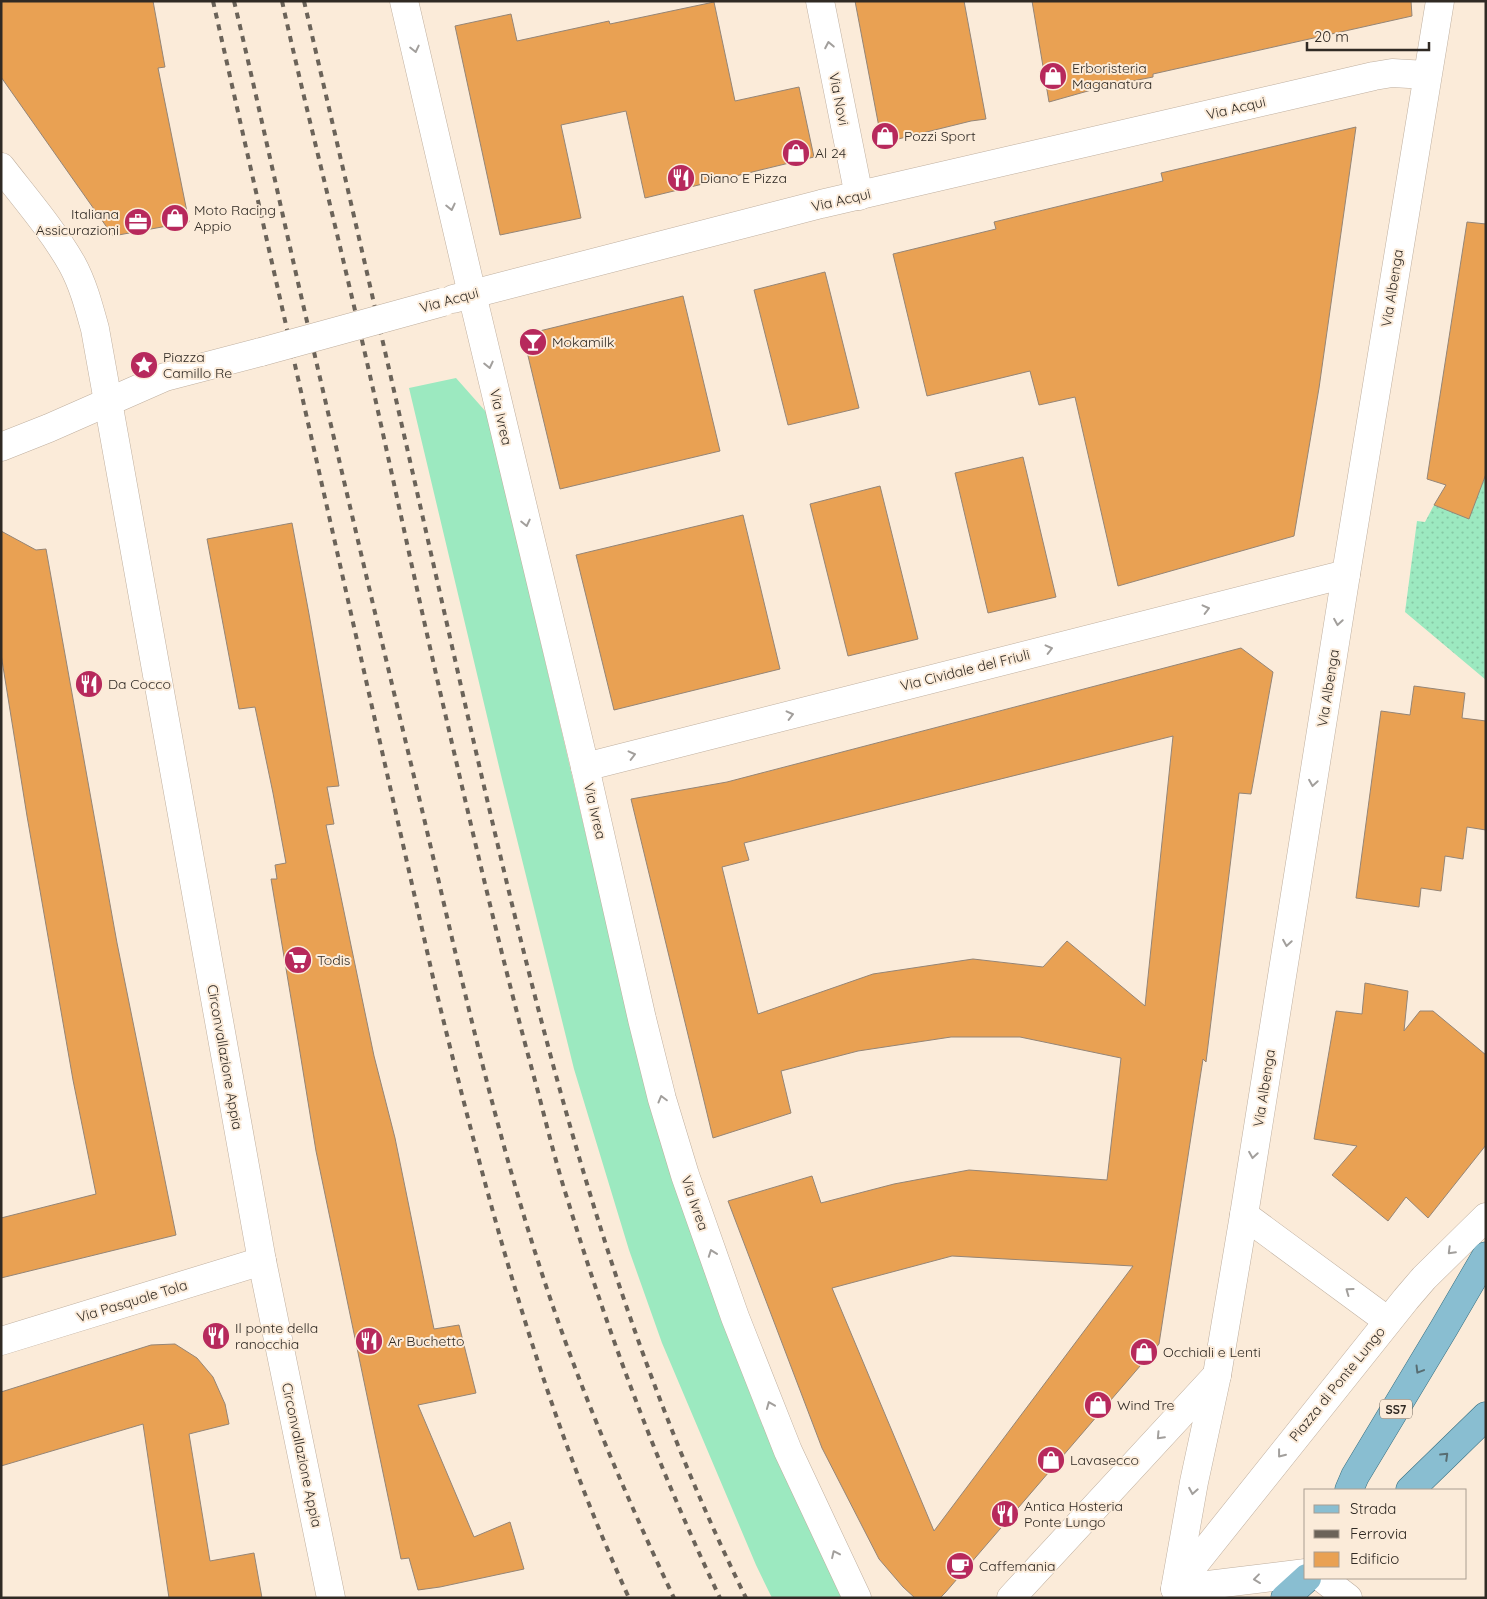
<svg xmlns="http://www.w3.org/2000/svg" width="1487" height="1599" viewBox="0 0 1487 1599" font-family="Quicksand,sans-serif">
<defs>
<pattern id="garden-dots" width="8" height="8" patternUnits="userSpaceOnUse" patternTransform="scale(1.25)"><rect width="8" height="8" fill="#9ce9c0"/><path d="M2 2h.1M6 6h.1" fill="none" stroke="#87c8a5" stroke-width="1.8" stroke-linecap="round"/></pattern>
</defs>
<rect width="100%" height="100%" fill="#fbebd9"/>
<path fill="#9ce9c0" d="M 456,378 L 487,413 L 629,1019 L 681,1195 L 759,1417 L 844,1598 L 772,1598 L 756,1565 L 662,1343 L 629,1250 L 574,1069 L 501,775 L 409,388 Z"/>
<path fill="url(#garden-dots)" d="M 1486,474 L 1486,680 L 1405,612 L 1417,521 L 1425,522 L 1434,505 L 1469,518 Z"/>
<g fill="#e9a153" stroke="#958576" fill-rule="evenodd">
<path d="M 1,1 L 153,1 L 165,67 L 158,68 L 189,222 L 113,236 L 1,77 Z"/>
<path d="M 855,1 L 964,1 L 986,119 L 971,121 L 882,143 Z"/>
<path d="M 1032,1 L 1411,1 L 1412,16 L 1153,74 L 1153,77 L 1102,87 L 1049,102 Z"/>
<path d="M 714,2 L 735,101 L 799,87 L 814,157 L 645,198 L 626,111 L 561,125 L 581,218 L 500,235 L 455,26 L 511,14 L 517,41 L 609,21 L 610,24 Z"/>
<path d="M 1356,127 L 1319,388 L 1294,536 L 1118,586 L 1075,397 L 1039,405 L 1030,371 L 927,396 L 893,254 L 996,229 L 994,222 L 1163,181 L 1161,173 Z"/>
<path d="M 1467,222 L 1486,224 L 1486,474 L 1469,519 L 1434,505 L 1446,485 L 1427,479 Z"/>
<path d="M 825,272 L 859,408 L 788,425 L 754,290 Z"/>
<path d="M 683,296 L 720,451 L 560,489 L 523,335 Z"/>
<path d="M 1023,457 L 1056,597 L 988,613 L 955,473 Z"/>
<path d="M 880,486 L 918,639 L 848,656 L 810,504 Z"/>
<path d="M 743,515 L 780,669 L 614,710 L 576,555 Z"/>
<path d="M 292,523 L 309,614 L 339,786 L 327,787 L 334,824 L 326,825 L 374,1056 L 395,1138 L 434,1329 L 459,1325 L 476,1393 L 418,1405 L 474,1537 L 510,1522 L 524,1569 L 440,1587 L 418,1590 L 409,1558 L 401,1559 L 316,1151 L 297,1034 L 271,879 L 277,879 L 275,865 L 286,863 L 273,793 L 255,707 L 239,709 L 207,539 Z"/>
<path d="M 1,531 L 36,550 L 46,549 L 117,943 L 176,1235 L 1,1278 L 1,1218 L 96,1194 L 73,1080 L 27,816 L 1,654 Z"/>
<path d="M 1241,648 L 1273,672 L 1251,794 L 1239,793 L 1206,1062 L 1203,1059 L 1159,1344 L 945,1593 L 940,1598 L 915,1598 L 903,1587 L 879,1559 L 822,1448 L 728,1201 L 812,1176 L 821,1203 L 894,1184 L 969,1170 L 1107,1180 L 1121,1058 L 1020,1037 L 951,1037 L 858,1051 L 781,1071 L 791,1113 L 713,1138 L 631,799 L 727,782 ZM 1173,736 L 1145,1006 L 1067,941 L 1043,967 L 973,959 L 873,974 L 758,1014 L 722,867 L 749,860 L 744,843 ZM 952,1256 L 1133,1266 L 934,1531 L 832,1288 Z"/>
<path d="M 1414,686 L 1465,693 L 1462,718 L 1486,721 L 1486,830 L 1467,827 L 1463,859 L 1445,856 L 1441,891 L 1421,888 L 1419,907 L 1356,898 L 1381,711 L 1410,715 Z"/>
<path d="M 1365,983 L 1408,991 L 1404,1031 L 1420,1011 L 1433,1011 L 1486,1055 L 1486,1145 L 1428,1218 L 1406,1197 L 1388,1221 L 1332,1175 L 1357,1146 L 1314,1139 L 1336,1011 L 1362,1014 Z"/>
<path d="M 175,1344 L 197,1358 L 213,1377 L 225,1404 L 229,1424 L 189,1434 L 210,1561 L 254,1553 L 262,1598 L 169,1598 L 143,1424 L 1,1466 L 1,1392 L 151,1345 Z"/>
</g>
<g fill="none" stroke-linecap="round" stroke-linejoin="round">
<defs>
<g id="minor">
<path d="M 404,1 L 472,294 L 585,767 L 642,1019 L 662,1099 L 685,1175 L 735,1317 L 788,1451 L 857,1598"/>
<path d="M 820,1 L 859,196"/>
<path d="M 1,167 C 25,198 52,229 72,264 C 83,284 89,307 95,329 L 262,1261 L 331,1598"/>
<path d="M 453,299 L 821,204 L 1374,76 L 1392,73 L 1427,75"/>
<path d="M 1,447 L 49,428 L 165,377 L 261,352"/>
<path d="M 585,767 L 1346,574"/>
<path d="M 1244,1215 L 1388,1321"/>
<path d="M 1,1341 L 262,1261"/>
<path d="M 1322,1578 L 1348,1598"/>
<path d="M 1177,1586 L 1406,1299 L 1424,1278 L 1486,1217"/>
<path d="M 1175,1589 L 1194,1482 L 1217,1375 L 1244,1215 L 1346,574 L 1440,1"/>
<path d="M 1175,1589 L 1306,1573"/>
<path d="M 1011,1598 L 1217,1375"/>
</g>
<g id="major">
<path d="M 1349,1490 L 1355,1476 L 1444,1328 L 1486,1256"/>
<path d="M 1410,1490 L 1486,1416"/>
<path d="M 1285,1598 L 1307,1578"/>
</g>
</defs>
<use href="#minor" stroke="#bfaf9f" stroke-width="29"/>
<use href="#major" stroke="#366e80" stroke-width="29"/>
<use href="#minor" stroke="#fff" stroke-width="28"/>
<use href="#major" stroke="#89bed1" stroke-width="28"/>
<g stroke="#6b6359" stroke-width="4" stroke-dasharray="6 6" stroke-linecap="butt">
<path d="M 213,1 L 434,982 C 485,1191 539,1401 629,1598"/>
<path d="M 234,1 C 256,93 276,186 297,278 C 338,457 380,635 423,814 C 463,984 500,1156 558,1321 C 591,1415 631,1507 674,1598"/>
<path d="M 282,1 C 303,96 327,190 349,285 C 382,423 410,562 442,700 C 472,830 502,960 537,1088 C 547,1126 556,1164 568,1201 C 609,1336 659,1470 720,1598"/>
<path d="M 304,1 C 360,240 414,478 468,717 C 537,1017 609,1319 746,1598"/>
</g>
<defs>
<path id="minor-bridge" d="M 261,352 L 443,302"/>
</defs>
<use href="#minor-bridge" stroke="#bfaf9f" stroke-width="29" stroke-linecap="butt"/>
<use href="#minor-bridge" stroke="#fff" stroke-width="28"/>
</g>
<defs><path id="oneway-chevron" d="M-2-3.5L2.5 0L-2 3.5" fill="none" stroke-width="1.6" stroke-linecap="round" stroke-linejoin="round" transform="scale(1.25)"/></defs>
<g stroke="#a29f9c">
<use href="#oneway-chevron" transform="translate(829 45) rotate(-101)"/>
<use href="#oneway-chevron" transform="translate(415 49) rotate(77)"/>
<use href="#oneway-chevron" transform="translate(451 207) rotate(77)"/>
<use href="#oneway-chevron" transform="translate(489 365) rotate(77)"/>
<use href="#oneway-chevron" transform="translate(526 523) rotate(77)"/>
<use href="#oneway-chevron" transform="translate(1206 609) rotate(-14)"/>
<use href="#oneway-chevron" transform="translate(1338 622) rotate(99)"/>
<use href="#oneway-chevron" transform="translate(1049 649) rotate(-14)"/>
<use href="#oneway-chevron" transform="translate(790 715) rotate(-14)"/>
<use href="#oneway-chevron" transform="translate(632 755) rotate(-14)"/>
<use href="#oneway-chevron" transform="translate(1313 783) rotate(99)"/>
<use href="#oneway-chevron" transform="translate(1287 943) rotate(99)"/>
<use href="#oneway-chevron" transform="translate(662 1099) rotate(-105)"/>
<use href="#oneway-chevron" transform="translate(1253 1155) rotate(99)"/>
<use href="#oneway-chevron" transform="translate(1451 1251) rotate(135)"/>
<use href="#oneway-chevron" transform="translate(712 1253) rotate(-110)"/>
<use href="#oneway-chevron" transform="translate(1349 1291) rotate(-144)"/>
<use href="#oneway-chevron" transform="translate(770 1405) rotate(-112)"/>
<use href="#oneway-chevron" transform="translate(1160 1436) rotate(133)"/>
<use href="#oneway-chevron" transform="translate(1281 1454) rotate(128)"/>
<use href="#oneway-chevron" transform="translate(1193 1491) rotate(100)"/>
<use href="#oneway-chevron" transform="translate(835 1554) rotate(-115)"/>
<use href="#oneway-chevron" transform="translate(1257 1579) rotate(173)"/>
</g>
<g stroke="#586d72">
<use href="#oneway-chevron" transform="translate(1419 1370) rotate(121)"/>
<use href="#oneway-chevron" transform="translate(1445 1456) rotate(-44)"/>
</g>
<defs>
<symbol id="shop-disc" viewBox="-11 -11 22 22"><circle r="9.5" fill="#b7295c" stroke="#fbebd9"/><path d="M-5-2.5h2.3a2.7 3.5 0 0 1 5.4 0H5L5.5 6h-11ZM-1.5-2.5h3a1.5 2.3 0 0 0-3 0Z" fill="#fff"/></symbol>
<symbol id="restaurant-disc" viewBox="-11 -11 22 22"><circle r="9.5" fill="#b7295c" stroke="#fbebd9"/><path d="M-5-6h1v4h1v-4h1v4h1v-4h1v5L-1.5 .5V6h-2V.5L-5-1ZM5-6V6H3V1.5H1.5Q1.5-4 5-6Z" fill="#fff"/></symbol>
<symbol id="office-disc" viewBox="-11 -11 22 22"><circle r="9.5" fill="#b7295c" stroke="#fbebd9"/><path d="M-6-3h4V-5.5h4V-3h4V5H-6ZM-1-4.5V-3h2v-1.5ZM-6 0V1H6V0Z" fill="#fff"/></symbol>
<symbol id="bar-disc" viewBox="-11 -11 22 22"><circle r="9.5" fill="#b7295c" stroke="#fbebd9"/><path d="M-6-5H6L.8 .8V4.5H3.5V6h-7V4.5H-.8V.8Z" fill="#fff"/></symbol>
<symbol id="sight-disc" viewBox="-11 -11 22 22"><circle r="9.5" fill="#b7295c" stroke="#fbebd9"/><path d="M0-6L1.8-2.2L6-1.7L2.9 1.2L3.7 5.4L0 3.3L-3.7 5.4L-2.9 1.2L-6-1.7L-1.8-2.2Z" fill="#fff"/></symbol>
<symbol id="supermarket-disc" viewBox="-11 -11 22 22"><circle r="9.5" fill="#b7295c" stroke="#fbebd9"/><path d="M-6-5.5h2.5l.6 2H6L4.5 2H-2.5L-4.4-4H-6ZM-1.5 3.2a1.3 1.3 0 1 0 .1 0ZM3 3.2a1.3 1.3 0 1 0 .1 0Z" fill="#fff"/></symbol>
<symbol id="cafe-disc" viewBox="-11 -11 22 22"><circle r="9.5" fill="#b7295c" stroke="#fbebd9"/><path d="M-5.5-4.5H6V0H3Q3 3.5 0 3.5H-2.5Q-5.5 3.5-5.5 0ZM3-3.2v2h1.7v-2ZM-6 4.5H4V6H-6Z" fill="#fff"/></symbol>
</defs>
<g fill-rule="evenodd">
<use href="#shop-disc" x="1037" y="60" width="32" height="32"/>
<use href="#shop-disc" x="869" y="120" width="32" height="32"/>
<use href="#shop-disc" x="780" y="137" width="32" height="32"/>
<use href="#restaurant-disc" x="665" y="162" width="32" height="32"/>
<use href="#shop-disc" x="159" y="202" width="32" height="32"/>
<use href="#office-disc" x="122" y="206" width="32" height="32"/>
<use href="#bar-disc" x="517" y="326" width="32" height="32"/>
<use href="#sight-disc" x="128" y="349" width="32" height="32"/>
<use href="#restaurant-disc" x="73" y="668" width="32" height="32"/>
<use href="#supermarket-disc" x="282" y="944" width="32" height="32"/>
<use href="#restaurant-disc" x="200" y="1320" width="32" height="32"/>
<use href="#restaurant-disc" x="353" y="1325" width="32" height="32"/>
<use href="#shop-disc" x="1128" y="1336" width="32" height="32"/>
<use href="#shop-disc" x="1082" y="1389" width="32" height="32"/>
<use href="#shop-disc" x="1035" y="1444" width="32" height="32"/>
<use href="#restaurant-disc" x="989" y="1498" width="32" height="32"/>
<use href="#cafe-disc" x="944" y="1550" width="32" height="32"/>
</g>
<g text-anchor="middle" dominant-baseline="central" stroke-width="4" stroke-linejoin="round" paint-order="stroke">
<rect fill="#fbebd9" stroke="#6d645a" stroke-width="1" x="1380" y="1399.5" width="32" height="19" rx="4"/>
<g font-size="12" font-weight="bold" fill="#302a24">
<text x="1396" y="1409">SS7</text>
</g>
<g font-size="14" fill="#302a24" stroke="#fbebd9" text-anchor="start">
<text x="1072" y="68">Erboristeria<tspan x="1072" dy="16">Maganatura</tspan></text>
<text x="904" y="136">Pozzi Sport</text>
<text x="815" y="153">Al 24</text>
<text x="700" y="178">Diano E Pizza</text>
<text x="194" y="210">Moto Racing<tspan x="194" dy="16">Appio</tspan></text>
<text x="119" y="214" text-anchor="end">Italiana<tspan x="119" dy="16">Assicurazioni</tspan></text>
<text x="552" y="342">Mokamilk</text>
<text x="163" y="357">Piazza<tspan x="163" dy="16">Camillo Re</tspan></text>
<text x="108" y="684">Da Cocco</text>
<text x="317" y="960">Todis</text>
<text x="235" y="1328">Il ponte della<tspan x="235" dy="16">ranocchia</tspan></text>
<text x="388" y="1341">Ar Buchetto</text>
<text x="1163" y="1352">Occhiali e Lenti</text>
<text x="1117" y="1405">Wind Tre</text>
<text x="1070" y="1460">Lavasecco</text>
<text x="1024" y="1506">Antica Hosteria<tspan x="1024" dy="16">Ponte Lungo</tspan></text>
<text x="979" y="1566">Caffemania</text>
</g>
<g font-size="14" fill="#302a24" stroke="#fbebd9">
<text transform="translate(839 99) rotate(79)">Via Novi</text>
<text transform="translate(1236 108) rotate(-13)">Via Acqui</text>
<text transform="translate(841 200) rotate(-13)">Via Acqui</text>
<text transform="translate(1392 288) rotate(-81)">Via Albenga</text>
<text transform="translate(449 300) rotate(-15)">Via Acqui</text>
<text transform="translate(501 417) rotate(77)">Via Ivrea</text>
<text transform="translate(965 670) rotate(-14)">Via Cividale del Friuli</text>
<text transform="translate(1328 688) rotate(-81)">Via Albenga</text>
<text transform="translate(595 811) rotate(77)">Via Ivrea</text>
<text transform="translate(225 1057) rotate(80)">Circonvallazione Appia</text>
<text transform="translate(1264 1088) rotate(-81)">Via Albenga</text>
<text transform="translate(695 1203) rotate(71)">Via Ivrea</text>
<text transform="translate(132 1301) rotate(-17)">Via Pasquale Tola</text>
<text transform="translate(1337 1384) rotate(-51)">Piazza di Ponte Lungo</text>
<text transform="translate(302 1455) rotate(78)">Circonvallazione Appia</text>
</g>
</g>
<rect width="1487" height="1599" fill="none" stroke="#302a24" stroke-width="5"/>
<rect x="1304" y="1489" width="162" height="90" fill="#fbebd9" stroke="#aa9e91"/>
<rect x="1314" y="1505" width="25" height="8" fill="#89bed1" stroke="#aa9e91"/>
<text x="1350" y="1514" font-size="15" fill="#302a24">Strada</text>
<rect x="1314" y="1530" width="25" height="8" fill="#6b6359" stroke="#aa9e91"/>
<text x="1350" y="1539" font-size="15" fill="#302a24">Ferrovia</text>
<rect x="1314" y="1552" width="25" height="15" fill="#e9a153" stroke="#aa9e91"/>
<text x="1350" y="1564" font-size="15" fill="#302a24">Edificio</text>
<path d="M1307 42v8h122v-8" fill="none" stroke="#302a24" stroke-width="2.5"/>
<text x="1314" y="42" font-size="15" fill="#302a24" stroke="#fbebd9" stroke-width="4" paint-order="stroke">20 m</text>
</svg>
